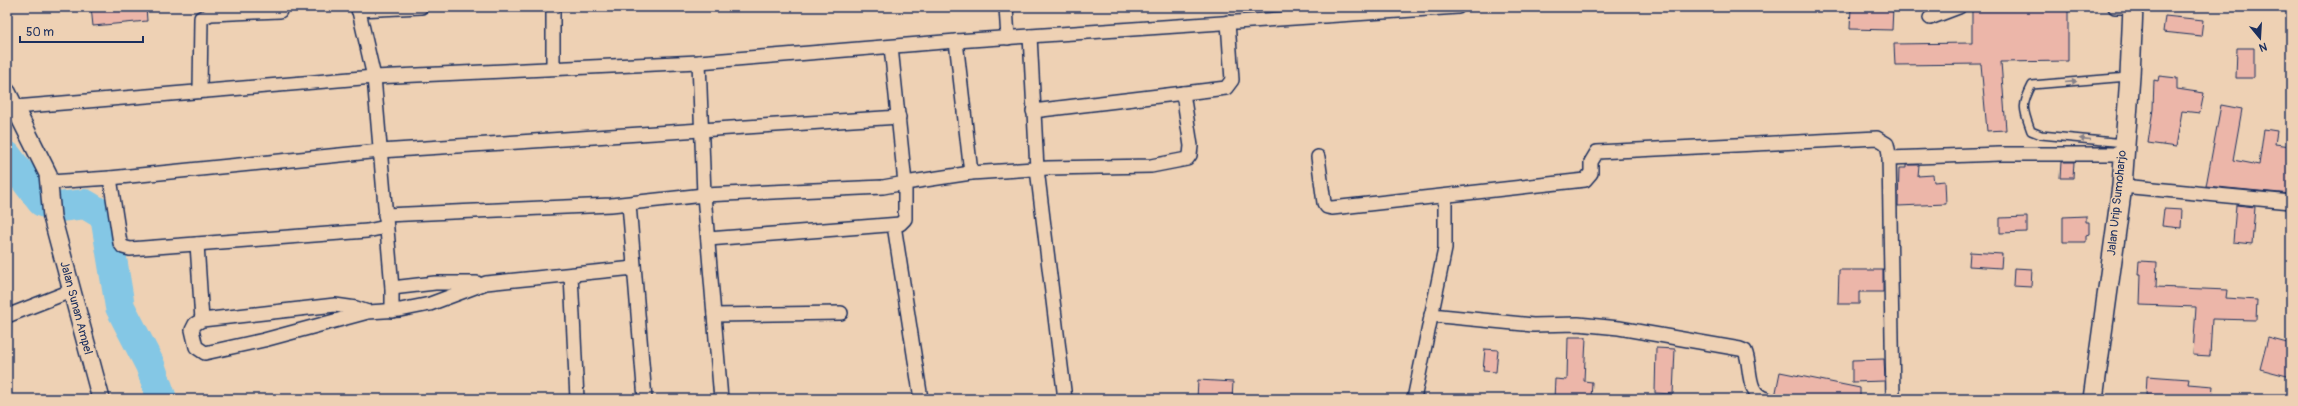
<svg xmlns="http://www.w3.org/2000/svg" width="2298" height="406" viewBox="0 0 2298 406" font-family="Pangolin,sans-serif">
<rect width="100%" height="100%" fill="#eed1b4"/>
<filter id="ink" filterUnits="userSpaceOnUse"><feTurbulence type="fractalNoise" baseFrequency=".025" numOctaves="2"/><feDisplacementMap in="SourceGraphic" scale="8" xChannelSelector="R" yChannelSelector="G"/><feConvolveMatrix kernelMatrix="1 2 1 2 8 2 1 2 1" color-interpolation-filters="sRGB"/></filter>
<g filter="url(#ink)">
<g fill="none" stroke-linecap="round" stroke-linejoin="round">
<path stroke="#84c7e5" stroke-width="30" d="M 7,156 L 42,202 L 59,207 L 85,204 L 105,216 L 120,307 L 150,365 L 162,399"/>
</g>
<g fill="#ecb6a9" stroke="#1b2f5e">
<path d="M 91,7 L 146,7 L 147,21 L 93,26 Z"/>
<path d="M 1851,7 L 1893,7 L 1892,30 L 1850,29 Z"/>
<path d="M 2068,9 L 2068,61 L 2001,62 L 2006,130 L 1987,131 L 1981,64 L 1895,65 L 1894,44 L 1972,43 L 1972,10 Z"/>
<path d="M 2165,16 L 2203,20 L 2201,36 L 2163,32 Z"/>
<path d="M 2237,48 L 2254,48 L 2254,78 L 2236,78 Z"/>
<path d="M 2159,76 L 2177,78 L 2177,89 L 2204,93 L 2200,113 L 2182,111 L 2176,147 L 2148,143 L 2153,109 L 2154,80 L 2158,81 Z"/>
<path d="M 2221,105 L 2242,109 L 2233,160 L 2259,165 L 2264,129 L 2277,131 L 2275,144 L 2291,146 L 2291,194 L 2206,186 Z"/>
<path d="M 2061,162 L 2074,162 L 2073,178 L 2060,178 Z"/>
<path d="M 1906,165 L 1919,165 L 1918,176 L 1933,175 L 1934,182 L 1945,181 L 1946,204 L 1898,206 L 1899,168 L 1906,168 Z"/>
<path d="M 2236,205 L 2255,207 L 2252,244 L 2233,242 Z"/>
<path d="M 2164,209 L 2182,210 L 2181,228 L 2162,226 Z"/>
<path d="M 2086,216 L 2086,222 L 2089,222 L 2089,234 L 2086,235 L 2086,242 L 2063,242 L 2063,217 Z"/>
<path d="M 2027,217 L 2027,232 L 2000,233 L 2000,218 Z"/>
<path d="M 1970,252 L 2002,254 L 2001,268 L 1969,266 Z"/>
<path d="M 2139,261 L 2157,262 L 2156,287 L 2227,290 L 2226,298 L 2257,300 L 2256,320 L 2212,319 L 2210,356 L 2193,355 L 2196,307 L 2140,305 L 2141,275 L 2138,275 Z"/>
<path d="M 2014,268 L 2032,269 L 2031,287 L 2013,286 Z"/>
<path d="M 1839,270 L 1883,270 L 1883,292 L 1859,292 L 1859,304 L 1838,304 Z"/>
<path d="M 1568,337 L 1586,337 L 1584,381 L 1592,382 L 1591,399 L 1554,399 L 1555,379 L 1567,380 Z"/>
<path d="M 2268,338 L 2291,344 L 2291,377 L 2260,369 Z"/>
<path d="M 1656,348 L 1675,349 L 1673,394 L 1655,393 Z"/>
<path d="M 1485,349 L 1498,350 L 1496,372 L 1483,371 Z"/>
<path d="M 1884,359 L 1885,381 L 1852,382 L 1852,360 Z"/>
<path d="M 1780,372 L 1860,388 L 1860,399 L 1775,397 Z"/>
<path d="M 2147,376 L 2189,379 L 2188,384 L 2213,386 L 2212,399 L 2146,395 Z"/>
<path d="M 1198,380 L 1233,382 L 1232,399 L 1197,399 Z"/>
</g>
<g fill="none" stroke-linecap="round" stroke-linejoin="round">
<defs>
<path id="service" d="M 2124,143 L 2041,135 L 2031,131 C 2023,109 2021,106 2032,85 L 2128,77"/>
<g id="minor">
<path d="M 358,7 L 374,77 L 392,288 L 392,311"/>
<path d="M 553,7 L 553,68"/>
<path d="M 1006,7 L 1008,38"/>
<path d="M 2115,7 L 2133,7"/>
<path d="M 358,10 L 421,7"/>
<path d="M 1930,18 L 1959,7"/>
<path d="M 1030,36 L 1037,169 L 1065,399"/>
<path d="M 956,41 L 971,173"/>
<path d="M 699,62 L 704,195 L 721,399"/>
<path d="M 200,91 L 201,18 L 211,14 L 280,11"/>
<path d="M 15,107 L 374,77 L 699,62 L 956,41 L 1458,7"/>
<path d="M 1033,111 L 1226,88 L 1232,80 L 1228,22"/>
<path d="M 1318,157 L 1324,203 L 1327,207 L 1332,208 L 1585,180 L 1591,173 L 1591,162 L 1597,152 L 1877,138 L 1887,144 L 1889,154 L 1893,399"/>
<path d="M 1889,158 L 2000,154 L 2123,154"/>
<path d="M 110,178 L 380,151 L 899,117"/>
<path d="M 50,182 L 110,178 L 120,243 L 123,247 L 130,249 L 367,231 L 386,227"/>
<path d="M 2122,186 L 2291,202"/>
<path d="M 629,204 L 645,399"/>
<path d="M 385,215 L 611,205 L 704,195 L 883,187 L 905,183 L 891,47"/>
<path d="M 894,225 L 921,399"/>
<path d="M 708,239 L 900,224 L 905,219 L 905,183 L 971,173 L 1048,168 L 1151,166 L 1187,159 L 1190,155 L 1191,146 L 1183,93"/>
<path d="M 197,244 L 202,320"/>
<path d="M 571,275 L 577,399"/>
<path d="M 392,288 L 435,283 L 477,283"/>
<path d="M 368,312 L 356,308 L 335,305 L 202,320 L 195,324 L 192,330 L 196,347 L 205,353 L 264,340 L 368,312 L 400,310 L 430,304 L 486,283 L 634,268"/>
<path d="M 714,315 L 841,313"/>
<path d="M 1431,315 L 1533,325 L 1578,324 L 1619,328 L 1740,349 L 1745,351 C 1752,366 1745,394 1767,399"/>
<path d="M 7,316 L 71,291"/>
<path d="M 1414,399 L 1445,249 L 1445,196"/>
</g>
<path id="tertiary" d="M 7,92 L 48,174 L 52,217 L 101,399"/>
<path id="secondary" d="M 2093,399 L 2122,186 L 2130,76 L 2133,7"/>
</defs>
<use href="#service" stroke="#1b2f5e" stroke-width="10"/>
<use href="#minor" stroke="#1b2f5e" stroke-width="16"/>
<use href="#tertiary" stroke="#1b2f5e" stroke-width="20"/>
<use href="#secondary" stroke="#1b2f5e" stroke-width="22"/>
<use href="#service" stroke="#eed1b4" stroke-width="7"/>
<use href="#minor" stroke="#eed1b4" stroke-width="13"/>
<use href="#tertiary" stroke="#eed1b4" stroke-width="17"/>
<use href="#secondary" stroke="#eed1b4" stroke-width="19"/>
</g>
<defs><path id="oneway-solid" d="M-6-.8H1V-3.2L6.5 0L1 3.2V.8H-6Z"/></defs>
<g fill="#848089">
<use href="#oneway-solid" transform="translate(2071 82) rotate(-5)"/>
<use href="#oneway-solid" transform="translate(2085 139) rotate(-175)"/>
</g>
</g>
<g text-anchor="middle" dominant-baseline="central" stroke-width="3" stroke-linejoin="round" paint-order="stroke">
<g font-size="12" fill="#1b2f5e" stroke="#eed1b4">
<text transform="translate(2117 203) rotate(-84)">Jalan Urip Sumoharjo</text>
<text transform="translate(76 308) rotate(75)">Jalan Sunan Ampel</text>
</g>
</g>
<rect width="2298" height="406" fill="none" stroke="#eed1b4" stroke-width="24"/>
<rect x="12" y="12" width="2274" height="382" fill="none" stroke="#1b2f5e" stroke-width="1.5" filter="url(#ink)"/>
<g transform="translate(2260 38) rotate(162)" stroke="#eed1b4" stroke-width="3" paint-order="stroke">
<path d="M0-3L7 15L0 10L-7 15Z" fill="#1b2f5e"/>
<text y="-6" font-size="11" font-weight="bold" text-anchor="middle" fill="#1b2f5e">N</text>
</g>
<path d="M20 36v6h123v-6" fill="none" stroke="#1b2f5e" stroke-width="2"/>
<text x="26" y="36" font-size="12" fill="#1b2f5e" stroke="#eed1b4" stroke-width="3" paint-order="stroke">50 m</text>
</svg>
